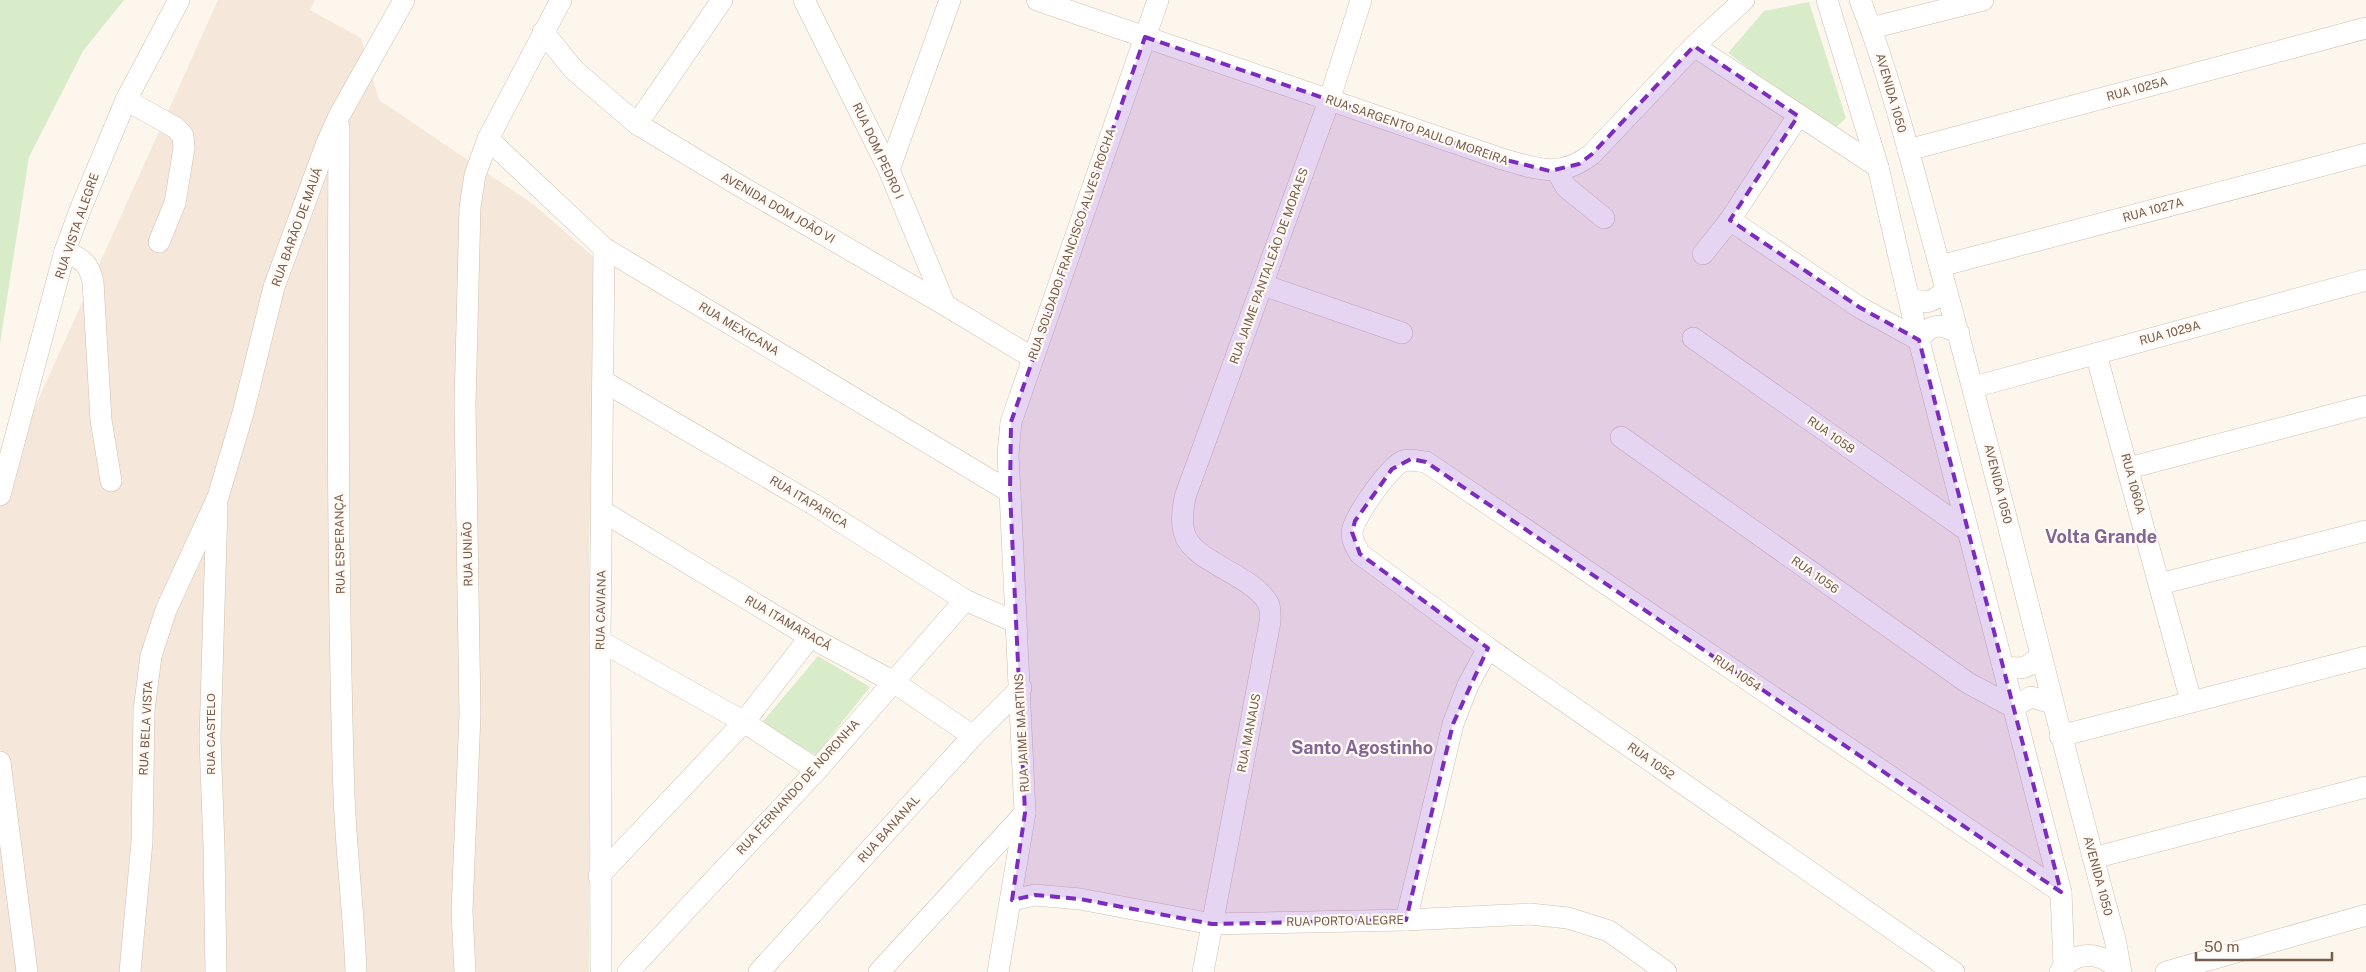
<svg xmlns="http://www.w3.org/2000/svg" width="2366" height="972" viewBox="0 0 2366 972" font-family="'Public Sans',sans-serif">
<rect width="100%" height="100%" fill="#fdf6ec"/>
<path fill="#f5e8da" d="M 218,0 L 315,0 L 310,10 L 361,38 L 379,100 L 533,204 L 595,258 L 589,551 L 589,972 L 0,972 L 0,485 Z"/>
<g fill="#d8ecc9">
<path d="M 0,0 L 124,0 L 83,51 L 29,157 L 0,343 Z"/>
<path d="M 1809,2 L 1846,118 L 1832,131 L 1728,53 L 1764,11 Z"/>
<path d="M 818,656 L 870,687 L 816,755 L 761,724 Z"/>
</g>
<g fill="none" stroke-linecap="round" stroke-linejoin="round">
<defs>
<g id="street">
<path d="M 804,0 L 889,170 L 945,305"/>
<path d="M 1037,0 L 1502,159 C 1537,169 1560,179 1592,154 L 1694,46 L 1744,0"/>
<path d="M 1827,0 L 1878,167 L 1914,321 L 2061,892 L 2064,966"/>
<path d="M 1860,0 C 1894,86 1915,178 1940,267 C 2002,490 2054,716 2115,939 L 2121,972"/>
<path d="M 1871,28 L 1983,0"/>
<path d="M 543,32 L 574,70 L 637,124 L 735,183 L 945,305 L 1033,358"/>
<path d="M 1694,46 L 1878,167"/>
<path d="M 126,100 L 176,128 L 183,136 L 184,148 L 175,203 L 159,242"/>
<path d="M 637,124 L 722,0"/>
<path d="M 339,127 C 338,349 337,572 344,794 C 346,853 354,913 356,972"/>
<path d="M 488,139 L 604,248 L 1010,492"/>
<path d="M 1908,150 L 2366,28"/>
<path d="M 889,170 L 950,0"/>
<path d="M 1556,170 L 1566,187 L 1604,218"/>
<path d="M 1730,220 L 1859,307 L 1919,340 C 1931,322 1941,324 1959,333"/>
<path d="M 65,251 C 82,259 89,263 93,282 L 101,420 L 111,481"/>
<path d="M 1703,254 L 1730,220 L 1798,116"/>
<path d="M 1940,266 L 2366,154"/>
<path d="M 1263,285 L 1402,333"/>
<path d="M 1909,297 C 1925,306 1934,302 1946,289"/>
<path d="M 1693,338 L 1968,531"/>
<path d="M 2096,354 L 2191,701"/>
<path d="M 603,381 L 813,504 L 965,600 L 1015,622"/>
<path d="M 1974,387 L 2366,280"/>
<path d="M 1621,437 L 1968,683 L 2013,707 L 2031,697 L 2052,703"/>
<path d="M 2129,468 L 2366,406"/>
<path d="M 0,495 L 65,251 L 80,210 L 126,100 L 179,0"/>
<path d="M 602,511 L 810,637 L 892,681 L 973,736"/>
<path d="M 2160,584 L 2366,531"/>
<path d="M 600,641 L 744,722 L 817,770"/>
<path d="M 2003,666 C 2020,670 2029,669 2040,655"/>
<path d="M 2060,736 L 2366,657"/>
<path d="M 0,762 L 27,972"/>
<path d="M 2093,858 L 2366,787"/>
<path d="M 599,876 L 744,722 L 810,637"/>
<path d="M 1012,900 L 1035,895 L 1080,899 L 1212,924 L 1406,920 L 1530,914 L 1568,918 L 1609,931 L 1666,972"/>
<path d="M 1406,920 L 1453,724 L 1468,685 L 1488,648"/>
<path d="M 130,972 L 142,841 L 144,710 L 151,656 L 166,610 L 218,497 L 243,413 L 274,287 L 326,145 L 339,116 L 404,0"/>
<path d="M 216,972 L 214,846 L 210,739 L 217,507"/>
<path d="M 465,972 L 462,911 L 470,714 L 465,404 L 470,207 L 475,175 L 488,139 L 561,0"/>
<path d="M 601,972 L 600,641 L 604,248"/>
<path d="M 628,972 L 817,770 L 965,600"/>
<path d="M 759,972 L 973,736 L 1021,688"/>
<path d="M 879,972 L 1025,813"/>
<path d="M 998,972 L 1025,813 L 1010,492 L 1008,455 L 1011,422 L 1158,0"/>
<path d="M 1203,972 L 1270,622 C 1270,616 1271,608 1268,603 C 1252,574 1191,562 1184,532 C 1181,520 1183,509 1185,497 L 1329,101 L 1361,0"/>
<path d="M 1954,972 L 1488,648 L 1360,554 C 1356,547 1352,541 1352,533 C 1352,519 1390,466 1403,461 C 1411,459 1418,461 1426,462 L 2061,892"/>
<path d="M 2060,972 C 2075,948 2104,952 2120,972"/>
<path d="M 2166,972 L 2366,915"/>
</g>
</defs>
<use href="#street" stroke="#d1beb0" stroke-width="22"/>
<use href="#street" stroke="#fff" stroke-width="21"/>
</g>
<path fill="#7b2cbf" fill-opacity="0.2" stroke="#7b2cbf" stroke-width="4" stroke-dasharray="10 6" stroke-linejoin="round" d="M 1145,37 L 1502,159 L 1550,171 L 1579,164 L 1592,154 L 1694,46 L 1798,116 L 1730,220 L 1859,307 L 1919,340 L 2061,892 L 1426,462 L 1411,459 L 1392,469 L 1355,521 L 1352,532 L 1360,554 L 1488,648 L 1453,724 L 1406,920 L 1212,924 L 1080,899 L 1035,895 L 1012,900 L 1025,813 L 1010,492 L 1011,422 Z"/>
<g text-anchor="middle" dominant-baseline="central" stroke-width="4.5" stroke-linejoin="round" paint-order="stroke">
<g font-size="12" fill="#7a5c4d" stroke="#fffaf3">
<text transform="translate(2137 89) rotate(-15)">RUA 1025A</text>
<text transform="translate(1891 93) rotate(74)">AVENIDA 1050</text>
<text transform="translate(1417 130) rotate(19)">RUA SARGENTO PAULO MOREIRA</text>
<text transform="translate(878 151) rotate(65)">RUA DOM PEDRO I</text>
<text transform="translate(778 208) rotate(30)">AVENIDA DOM JOÃO VI</text>
<text transform="translate(2153 210) rotate(-15)">RUA 1027A</text>
<text transform="translate(77 226) rotate(-71)">RUA VISTA ALEGRE</text>
<text transform="translate(297 227) rotate(-70)">RUA BARÃO DE MAUÁ</text>
<text transform="translate(1072 244) rotate(-71)">RUA SOLDADO FRANCISCO ALVES ROCHA</text>
<text transform="translate(1269 266) rotate(-70)">RUA JAIME PANTALEÃO DE MORAES</text>
<text transform="translate(739 329) rotate(31)">RUA MEXICANA</text>
<text transform="translate(2170 333) rotate(-15)">RUA 1029A</text>
<text transform="translate(1831 435) rotate(35)">RUA 1058</text>
<text transform="translate(1998 484) rotate(76)">AVENIDA 1050</text>
<text transform="translate(2133 484) rotate(75)">RUA 1060A</text>
<text transform="translate(809 502) rotate(31)">RUA ITAPARICA</text>
<text transform="translate(340 544) rotate(-91)">RUA ESPERANÇA</text>
<text transform="translate(468 554) rotate(-91)">RUA UNIÃO</text>
<text transform="translate(1815 575) rotate(35)">RUA 1056</text>
<text transform="translate(601 610) rotate(-89)">RUA CAVIANA</text>
<text transform="translate(788 623) rotate(30)">RUA ITAMARACÁ</text>
<text transform="translate(1737 673) rotate(34)">RUA 1054</text>
<text transform="translate(146 728) rotate(-87)">RUA BELA VISTA</text>
<text transform="translate(1022 733) rotate(-93)">RUA JAIME MARTINS</text>
<text transform="translate(1249 733) rotate(-79)">RUA MANAUS</text>
<text transform="translate(211 734) rotate(-90)">RUA CASTELO</text>
<text transform="translate(1651 761) rotate(35)">RUA 1052</text>
<text transform="translate(798 787) rotate(-48)">RUA FERNANDO DE NORONHA</text>
<text transform="translate(889 829) rotate(-48)">RUA BANANAL</text>
<text transform="translate(2098 876) rotate(75)">AVENIDA 1050</text>
<text transform="translate(1345 921) rotate(-1)">RUA PORTO ALEGRE</text>
</g>
<g font-size="18" font-weight="bold" fill="#846695" stroke="#fffaf3">
<text x="2101" y="536">Volta Grande</text>
<text x="1362" y="747">Santo Agostinho</text>
</g>
</g>
<path d="M2196 952v8h136v-8" fill="none" stroke="#7a5c4d" stroke-width="2.5"/>
<text x="2204" y="952" font-size="15" fill="#7a5c4d" stroke="#fffaf3" stroke-width="4" paint-order="stroke">50 m</text>
</svg>
